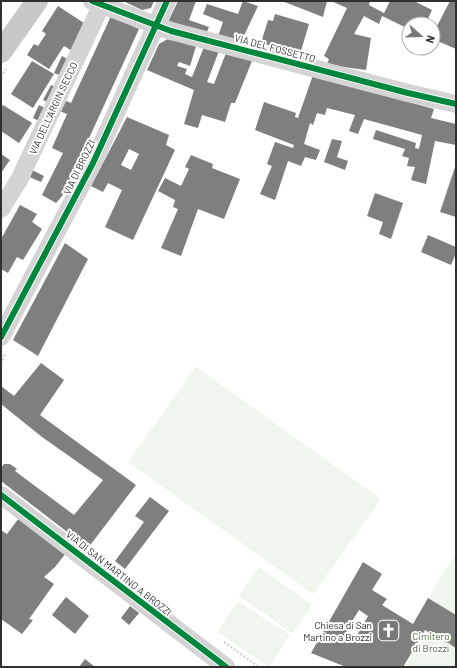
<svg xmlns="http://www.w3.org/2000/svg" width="457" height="668" viewBox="0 0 457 668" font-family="Barlow,sans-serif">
<rect width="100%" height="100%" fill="#fff"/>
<g fill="#f0f5ed">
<path d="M 196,367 L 381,499 L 313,594 L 128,462 Z"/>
<path d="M 456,552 L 456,667 L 387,667 Z"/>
<path d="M 259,567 L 312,605 L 292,633 L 239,596 Z"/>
<path d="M 238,601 L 290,635 L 269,667 L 218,632 Z"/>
</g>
<g fill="#7f7f7f" fill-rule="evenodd">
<path d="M 123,1 L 154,1 L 151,8 L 142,10 Z"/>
<path d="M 178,1 L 196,1 L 189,20 L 209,27 L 205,36 L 168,22 Z"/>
<path d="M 243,1 L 258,6 L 239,46 L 217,39 L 223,22 L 203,14 L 207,4 L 238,14 Z"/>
<path d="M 282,1 L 327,1 L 323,17 Z"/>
<path d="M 331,1 L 370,1 L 369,5 L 384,13 L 390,1 L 414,1 L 432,10 L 427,21 L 433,24 L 409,24 L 409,29 L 382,16 L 379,24 L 364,16 L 354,34 L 371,38 L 366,70 L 336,66 L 325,68 L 329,59 L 324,56 L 347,8 Z"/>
<path d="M 450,1 L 456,1 L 456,49 L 433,39 L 433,24 L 437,26 Z"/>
<path d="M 58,6 L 87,25 L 74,52 L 64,46 L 49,69 L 27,55 L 34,44 L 38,46 L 46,34 L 42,31 Z"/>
<path d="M 275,14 L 309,24 L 300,54 L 261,43 L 268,20 L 273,21 Z"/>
<path d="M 111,16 L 139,29 L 63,195 L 56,203 L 42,195 L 63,153 L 52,148 L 67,114 L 57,110 L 61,99 L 71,103 Z"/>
<path d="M 168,39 L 197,43 L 190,66 L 179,62 L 177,66 L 187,69 L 185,74 L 192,77 L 204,47 L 219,51 L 207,82 L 214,84 L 226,53 L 252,61 L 235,103 L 231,103 L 225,122 L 202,115 L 198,128 L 184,124 L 194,90 L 147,70 L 159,44 Z"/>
<path d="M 62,56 L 69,60 L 62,76 L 54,73 Z"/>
<path d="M 32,61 L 54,74 L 33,108 L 11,94 Z"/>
<path d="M 313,75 L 434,109 L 431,118 L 456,124 L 456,145 L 435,141 L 426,184 L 411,180 L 415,167 L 407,166 L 409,158 L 402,156 L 405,149 L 373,139 L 376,130 L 416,143 L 415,148 L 419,149 L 422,135 L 364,119 L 358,134 L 349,131 L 355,115 L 327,108 L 325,115 L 317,113 L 313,125 L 310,123 L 304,144 L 320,150 L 316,160 L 305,157 L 301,166 L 288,161 L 275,200 L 260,194 L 272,166 L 267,164 L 275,142 L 293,148 L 294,145 L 255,130 L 264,102 L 296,113 L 295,117 L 298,118 Z"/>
<path d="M 51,85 L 57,88 L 50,103 L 43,100 Z"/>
<path d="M 3,105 L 32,123 L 19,143 L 1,131 L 1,108 Z"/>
<path d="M 39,105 L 47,109 L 41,122 L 33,118 Z"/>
<path d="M 127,117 L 169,135 L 166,145 L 175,150 L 133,240 L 105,227 L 122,190 L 108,183 L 103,192 L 91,186 ZM 129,149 L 139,154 L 131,170 L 121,165 Z"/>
<path d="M 332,139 L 342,141 L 337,157 L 348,161 L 345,170 L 324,162 Z"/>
<path d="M 1,154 L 10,160 L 1,173 Z"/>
<path d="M 191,155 L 213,164 L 212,168 L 240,179 L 224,219 L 198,209 L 181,256 L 161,248 L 178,209 L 173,207 L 175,200 L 158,191 L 165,178 L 181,186 L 189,169 L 185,167 Z"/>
<path d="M 456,164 L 456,217 L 440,212 Z"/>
<path d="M 30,169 L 44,176 L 41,182 L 27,176 Z"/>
<path d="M 375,193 L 403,203 L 391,239 L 379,234 L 383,222 L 367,216 Z"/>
<path d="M 20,205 L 37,214 L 32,222 L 42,229 L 23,260 L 17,257 L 8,273 L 1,269 L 1,239 Z"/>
<path d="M 428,235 L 456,247 L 456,253 L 451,265 L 421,252 Z"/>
<path d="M 65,243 L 88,259 L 38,356 L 13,340 Z"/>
<path d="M 41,363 L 64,380 L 40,415 L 136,485 L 88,548 L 1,481 L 1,468 L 4,464 L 10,464 L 17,469 L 15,471 L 74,515 L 103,480 L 42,437 L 1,404 L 1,386 L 14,396 Z"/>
<path d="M 150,497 L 169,511 L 125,569 L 115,561 L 144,522 L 135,516 Z"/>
<path d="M 19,518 L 66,553 L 55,567 L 44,577 L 54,584 L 29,619 L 33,620 L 22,634 L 1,619 L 1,530 L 7,534 Z"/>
<path d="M 363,562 L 382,574 L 372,590 L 387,599 L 382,605 L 413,624 L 428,598 L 456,615 L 456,648 L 425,630 L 403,667 L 346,667 L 311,653 ZM 359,610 L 368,616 L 356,637 L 346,631 Z"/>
<path d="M 66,597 L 89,616 L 75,634 L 52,615 Z"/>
<path d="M 130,606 L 139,613 L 129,625 L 121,618 Z"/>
<path d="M 85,659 L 95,667 L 79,667 Z"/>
</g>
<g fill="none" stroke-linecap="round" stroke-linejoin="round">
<g stroke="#d4d4d4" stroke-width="2.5" stroke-dasharray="2 2" stroke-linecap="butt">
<path d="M 1,77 L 6,69"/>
<path d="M 1,364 L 5,353"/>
<path d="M 224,642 L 259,667"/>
</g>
<g stroke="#d4d4d4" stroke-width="18">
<path d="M 92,1 L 171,31 L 408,93 L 456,104"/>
<path d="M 1,209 L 19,180 L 101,6"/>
<path d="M 1,337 L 93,163 L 167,1"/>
<path d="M 1,495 L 226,667"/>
</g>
<path stroke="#c8c8c8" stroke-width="22" d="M 1,52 L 37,1"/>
<defs>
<g id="cycleway">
<path d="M 92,1 L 171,31 L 408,93 L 456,104"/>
<path d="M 1,337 L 93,163 L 167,1"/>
<path d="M 1,495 L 226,667"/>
</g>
</defs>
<use href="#cycleway" stroke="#fff" stroke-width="8"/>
<use href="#cycleway" stroke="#00873e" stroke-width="6"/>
</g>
<defs>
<symbol id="church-square" viewBox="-11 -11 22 22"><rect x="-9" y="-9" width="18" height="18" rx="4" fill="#787878" stroke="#fff"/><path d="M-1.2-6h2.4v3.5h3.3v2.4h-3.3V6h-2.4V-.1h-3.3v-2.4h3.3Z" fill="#fff"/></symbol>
</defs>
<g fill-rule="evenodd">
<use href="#church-square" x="376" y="618" width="25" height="25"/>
</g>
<g text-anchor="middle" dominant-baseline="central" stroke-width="4" stroke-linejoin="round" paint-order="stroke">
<g font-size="10" fill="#303030" stroke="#fff">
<text transform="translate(275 48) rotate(15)">VIA DEL FOSSETTO</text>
<text transform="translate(53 108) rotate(-65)">VIA DELL'ARGIN SECCO</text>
<text transform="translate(79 167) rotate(-64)">VIA DI BROZZI</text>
<text transform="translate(119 573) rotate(38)">VIA DI SAN MARTINO A BROZZI</text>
</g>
<g font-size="10" fill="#303030" stroke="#fff" text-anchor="end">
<text x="372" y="625">Chiesa di San<tspan x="372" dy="12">Martino a Brozzi</tspan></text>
</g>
<g font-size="10" fill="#4c6c3c" stroke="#fff">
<text x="431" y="636">Cimitero<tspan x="431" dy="12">di Brozzi</tspan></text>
</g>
</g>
<rect width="457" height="668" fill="none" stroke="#303030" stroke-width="4"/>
<g transform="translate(421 36) rotate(110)"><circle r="19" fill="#ffffff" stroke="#acacac"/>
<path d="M0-3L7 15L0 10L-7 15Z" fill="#787878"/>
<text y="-6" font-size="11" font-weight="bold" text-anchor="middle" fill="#303030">N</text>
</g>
</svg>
